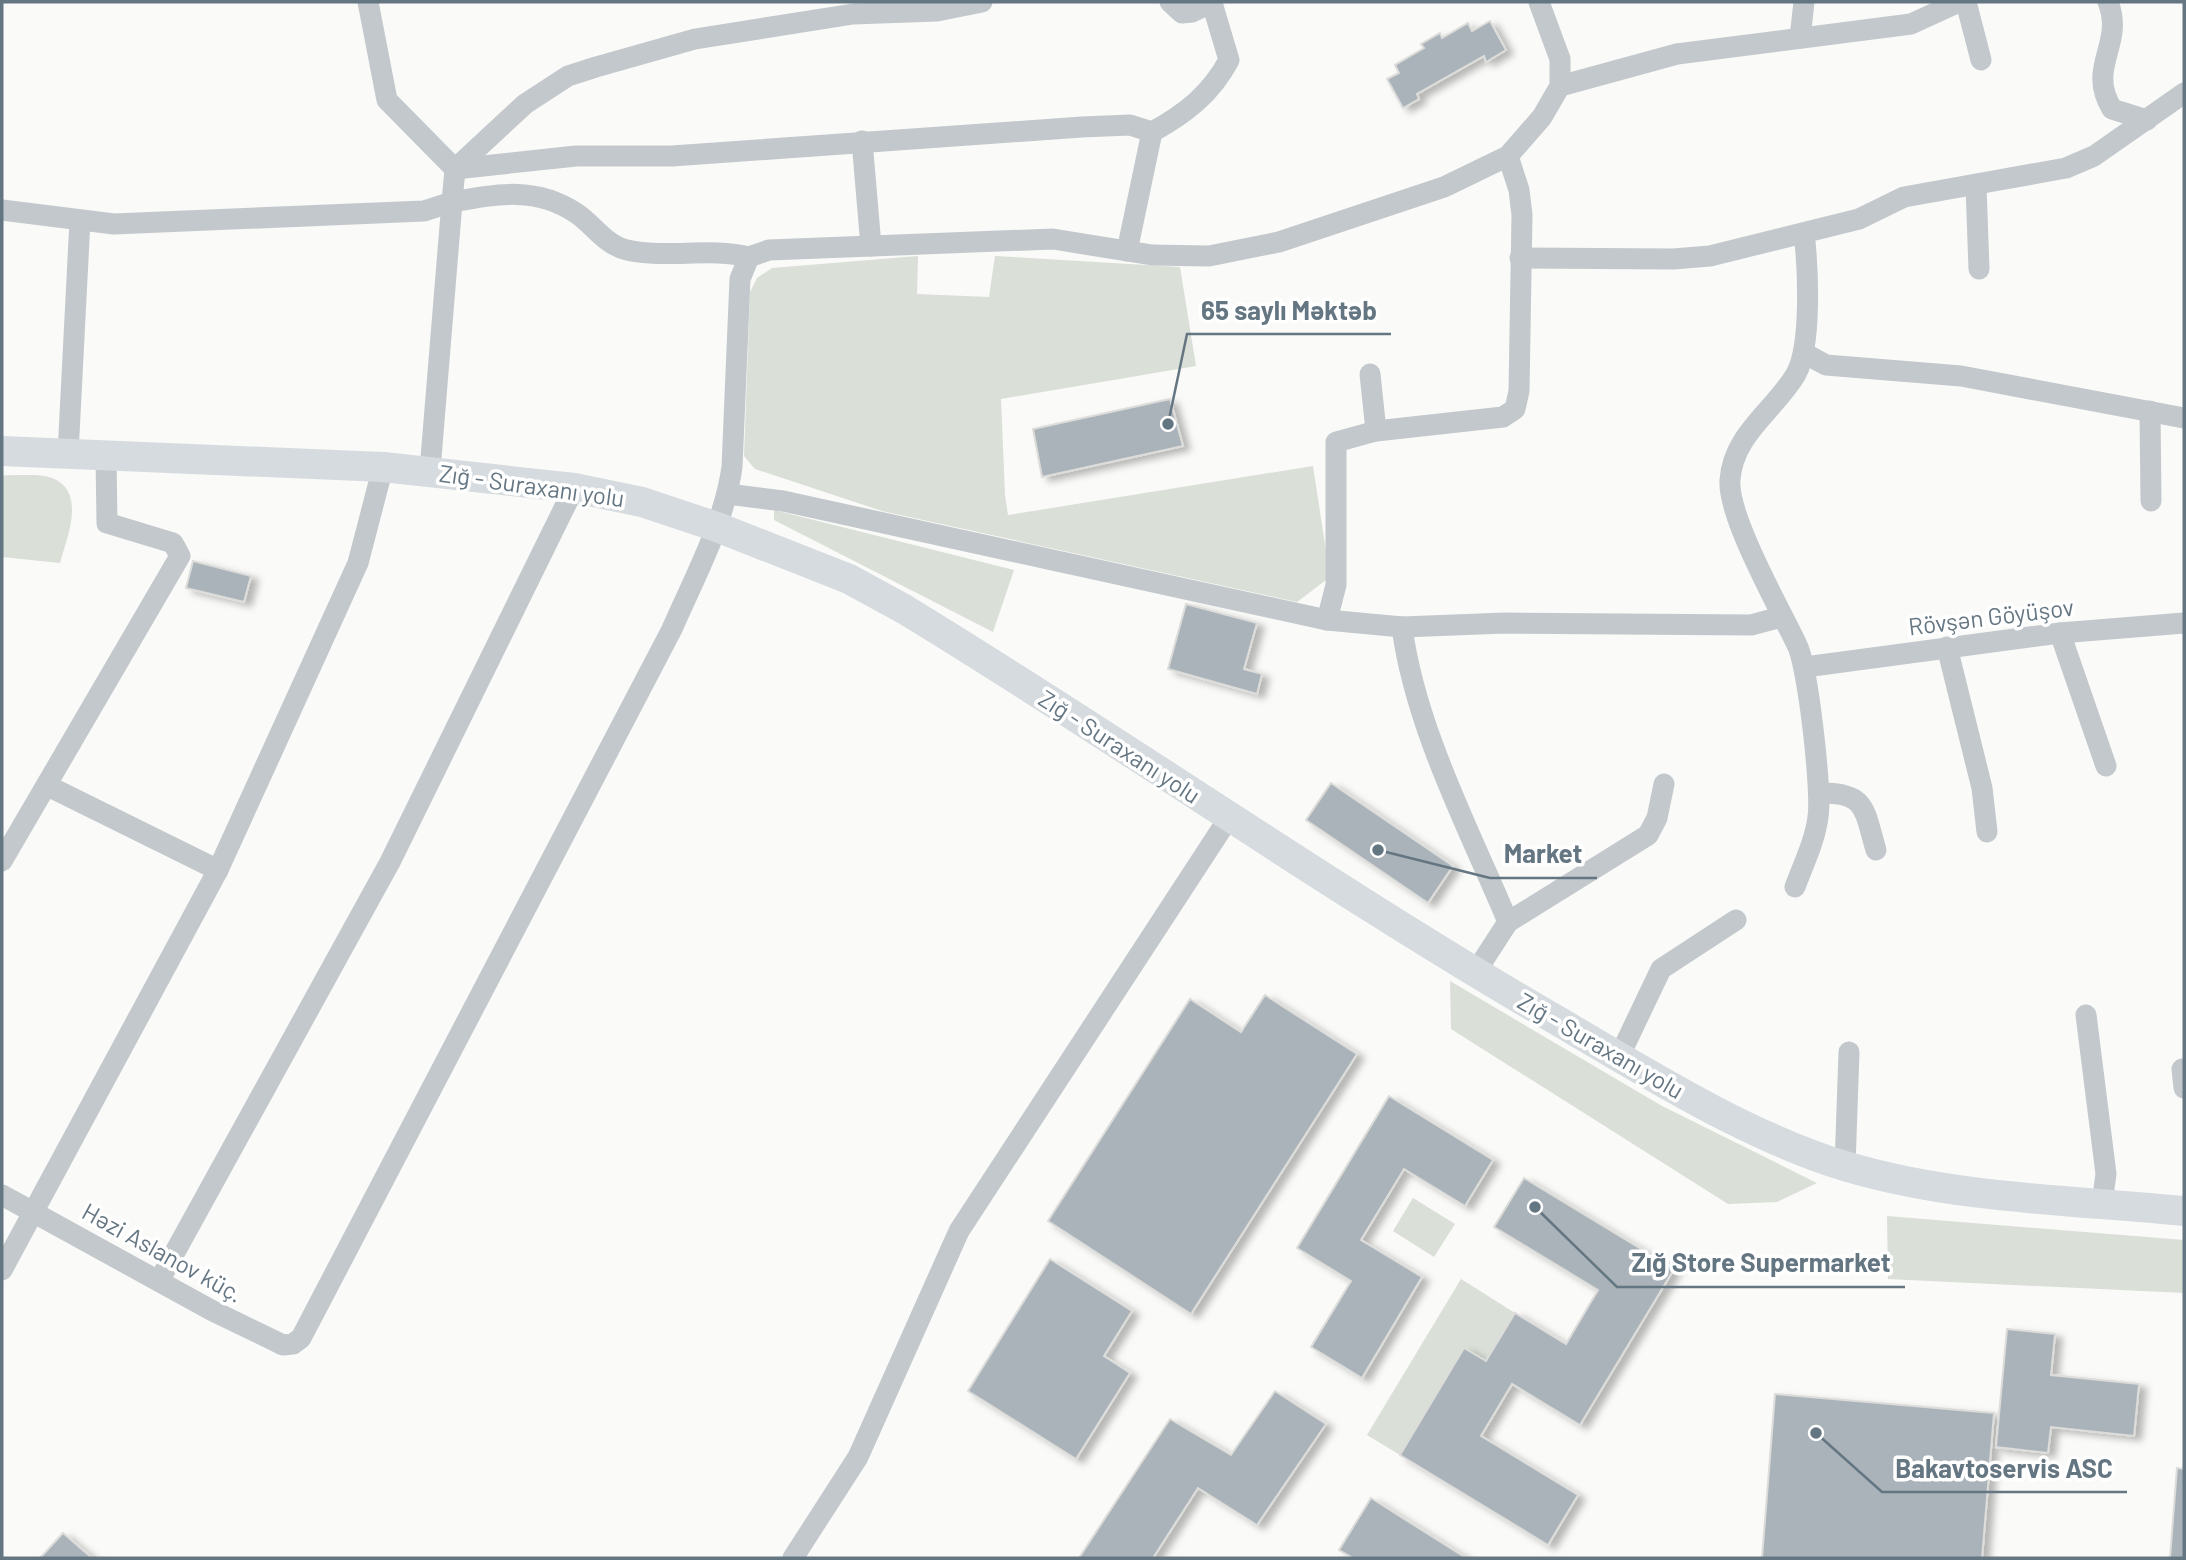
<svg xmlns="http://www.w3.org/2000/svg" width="2186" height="1560" viewBox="0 0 2186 1560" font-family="Barlow,sans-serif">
<defs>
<filter id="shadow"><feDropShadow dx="7" dy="4" stdDeviation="3.5" flood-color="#0004"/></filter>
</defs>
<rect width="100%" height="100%" fill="#fafaf8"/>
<g fill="#dadfd7">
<path d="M 918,256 L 917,294 L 989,297 L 995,256 L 1180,267 L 1196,366 L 1001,399 L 1005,495 L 1008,515 L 1313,466 L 1330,577 L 1297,602 L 882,511 L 755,469 L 744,456 L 750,292 L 757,278 L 772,268 Z"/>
<path d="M 2,475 C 17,476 38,473 52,478 C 87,492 67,537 60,563 L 2,557 Z"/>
<path d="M 774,510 L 1014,570 L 993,632 L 774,520 Z"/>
<path d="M 1450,981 L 1662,1106 L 1817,1183 L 1777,1202 L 1728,1204 L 1451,1029 Z"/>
<path d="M 1413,1198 L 1455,1224 L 1434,1257 L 1393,1231 Z"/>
<path d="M 1887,1216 L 2184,1240 L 2184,1293 L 1888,1279 Z"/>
<path d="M 1461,1279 L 1515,1313 L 1486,1361 L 1464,1348 L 1400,1455 L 1367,1435 Z"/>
</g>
<g fill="#aab3b9" stroke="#dcdcda" stroke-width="2" filter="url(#shadow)">
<path d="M 1490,21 L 1506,50 L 1486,62 L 1484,56 L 1417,94 L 1419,99 L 1403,108 L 1387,79 L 1399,73 L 1395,65 L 1424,48 L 1421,44 L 1440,33 L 1442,38 L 1468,23 L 1472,31 Z"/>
<path d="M 1170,399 L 1183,446 L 1042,477 L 1033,429 Z"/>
<path d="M 193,561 L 251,576 L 244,602 L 186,588 Z"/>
<path d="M 1186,604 L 1257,623 L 1244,669 L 1262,674 L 1257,694 L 1168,669 Z"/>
<path d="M 1331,783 L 1453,866 L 1428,903 L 1306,820 Z"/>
<path d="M 1265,995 L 1357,1054 L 1191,1314 L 1048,1221 L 1190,999 L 1241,1032 Z"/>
<path d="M 1389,1096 L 1493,1160 L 1465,1206 L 1404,1169 L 1361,1240 L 1422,1277 L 1362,1378 L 1311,1347 L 1351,1281 L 1297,1248 Z"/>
<path d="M 1524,1178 L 1674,1269 L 1580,1425 L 1512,1384 L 1481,1436 L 1578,1495 L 1548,1545 L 1400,1455 L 1464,1348 L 1486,1361 L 1515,1313 L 1566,1344 L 1598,1290 L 1494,1227 Z"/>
<path d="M 1050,1259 L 1132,1311 L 1104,1356 L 1130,1373 L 1076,1459 L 968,1391 Z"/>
<path d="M 2007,1329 L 2055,1334 L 2051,1375 L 2139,1384 L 2134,1436 L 2051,1427 L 2048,1453 L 1996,1447 Z"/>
<path d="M 1275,1391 L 1326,1424 L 1257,1525 L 1198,1488 L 1153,1558 L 1079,1558 L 1170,1419 L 1231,1455 Z"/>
<path d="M 1775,1394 L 1994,1413 L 1982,1558 L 1762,1558 Z"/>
<path d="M 2177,1468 L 2184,1469 L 2184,1558 L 2170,1558 Z"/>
<path d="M 1371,1498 L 1466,1558 L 1353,1558 L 1339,1550 Z"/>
<path d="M 63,1533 L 92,1558 L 40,1558 Z"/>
</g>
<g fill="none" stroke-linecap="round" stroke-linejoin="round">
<g stroke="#c3c8cc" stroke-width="21">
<path d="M 368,2 L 387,100 L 455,169 L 576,156 L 672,156 L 1082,127 L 1130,125 L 1152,132 C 1185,114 1211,94 1229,60 L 1212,3"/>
<path d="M 1170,2 L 1182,13 L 1192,12 L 1213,2"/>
<path d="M 1966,2 L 1981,60"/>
<path d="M 2108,2 C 2125,45 2086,66 2112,109 L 2147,120"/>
<path d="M 1800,38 L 1804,2"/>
<path d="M 1560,86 L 1677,54 L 1911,24 L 1959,2"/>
<path d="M 862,141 L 871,246"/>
<path d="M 1976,186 L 1979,269"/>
<path d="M 2,210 L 114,224 L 424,211 L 452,202 L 455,169 L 525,104 L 568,76 L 596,67 L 695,39 L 853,14 L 937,11 L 982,2"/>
<path d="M 1127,251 L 1152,132"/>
<path d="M 1520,258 L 1673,259 L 1710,256 L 1859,219 L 1904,197 L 2066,168 L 2094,156 L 2184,93"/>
<path d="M 1804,353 L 1826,365 L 1961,376 L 2184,418"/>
<path d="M 1370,374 L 1376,431"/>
<path d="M 2150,411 L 2151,501"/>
<path d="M 68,454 L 80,220"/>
<path d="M 430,470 L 452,202 C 496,194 536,186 576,213 C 593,224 605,245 627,250 C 668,259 709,247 749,257"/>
<path d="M 728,494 L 783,501 L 1327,620 L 1402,627 L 1505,623 L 1751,625 L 1781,617"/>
<path d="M 1327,620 L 1336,585 L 1336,442 L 1376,431 L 1503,417 L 1515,409 L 1519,391 L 1522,215 L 1519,190 L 1508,156"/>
<path d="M 1402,627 C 1415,727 1469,829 1508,922"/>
<path d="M 2060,633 L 2106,766"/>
<path d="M 1947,647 L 1982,788 L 1987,832"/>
<path d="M 1805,667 L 2060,633 L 2184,623"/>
<path d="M 48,786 L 218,870"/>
<path d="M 1820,793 C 1867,792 1864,810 1876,850"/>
<path d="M 2,861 L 180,556 L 173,543 L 107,523 L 106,456"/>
<path d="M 1795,887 C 1803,865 1815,841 1818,817 C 1822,792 1808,666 1797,645 C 1780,609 1727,516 1730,480 C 1733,434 1775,410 1796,374 C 1812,345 1808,266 1804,233"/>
<path d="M 1475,973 L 1508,922 L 1648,835 L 1657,818 L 1664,784"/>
<path d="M 2086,1015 L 2106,1174 L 2102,1203"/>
<path d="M 1619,1057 L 1661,969 L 1736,920"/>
<path d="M 2182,1069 L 2184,1088"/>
<path d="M 1845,1166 L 1849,1052"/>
<path d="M 2,1195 L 211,1310 L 283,1345 L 293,1344 L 301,1338 L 672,629 C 695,576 724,524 732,467 L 740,279 L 749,257 L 769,250 L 1053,239 L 1152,255 L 1209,256 L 1279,242 L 1444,187 L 1508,156 L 1542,117 L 1560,86 L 1560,59 L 1539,2"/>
<path d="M 2,1270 L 218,870 L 358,563 L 383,467"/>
<path d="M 159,1281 L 390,862 L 574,488"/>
<path d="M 793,1558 L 858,1457 L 959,1231 L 1230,816"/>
</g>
<path stroke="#d6dbdf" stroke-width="30" d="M 2,451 L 383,467 L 574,488 L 642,502 L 717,527 L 849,579 L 904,609 C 1124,743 1335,892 1558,1021 C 1646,1073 1750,1138 1848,1167 C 1957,1199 2072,1200 2184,1211"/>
</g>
<g text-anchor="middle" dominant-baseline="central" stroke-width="7" stroke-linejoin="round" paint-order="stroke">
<g font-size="24" fill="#657683" stroke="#fff">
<text transform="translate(532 485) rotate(8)">Zığ - Suraxanı yolu</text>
<text transform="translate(1991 616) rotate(-7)">Rövşən Göyüşov</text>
<text transform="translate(1120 746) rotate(33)">Zığ - Suraxanı yolu</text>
<text transform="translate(1601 1045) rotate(30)">Zığ - Suraxanı yolu</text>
<text transform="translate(163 1252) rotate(29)">Həzi Aslanov küç.</text>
</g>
</g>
<path fill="none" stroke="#657683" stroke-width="2.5" d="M1168 424L1187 334H1391M1378 850L1490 878H1597M1535 1207L1617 1287H1905M1816 1433L1882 1492H2127"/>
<g fill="#657683" stroke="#fff" stroke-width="2.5">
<circle cx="1168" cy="424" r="7"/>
<circle cx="1378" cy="850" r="7"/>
<circle cx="1535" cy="1207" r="7"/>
<circle cx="1816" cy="1433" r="7"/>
</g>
<g font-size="26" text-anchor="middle" font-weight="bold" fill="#657683" stroke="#fff" stroke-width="7" stroke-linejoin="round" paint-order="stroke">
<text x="1289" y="320">65 saylı Məktəb</text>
<text x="1543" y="863">Market</text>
<text x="1761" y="1272">Zığ Store Supermarket</text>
<text x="2004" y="1478">Bakavtoservis ASC</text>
</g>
<rect width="2186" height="1560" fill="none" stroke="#657683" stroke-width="7"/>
</svg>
